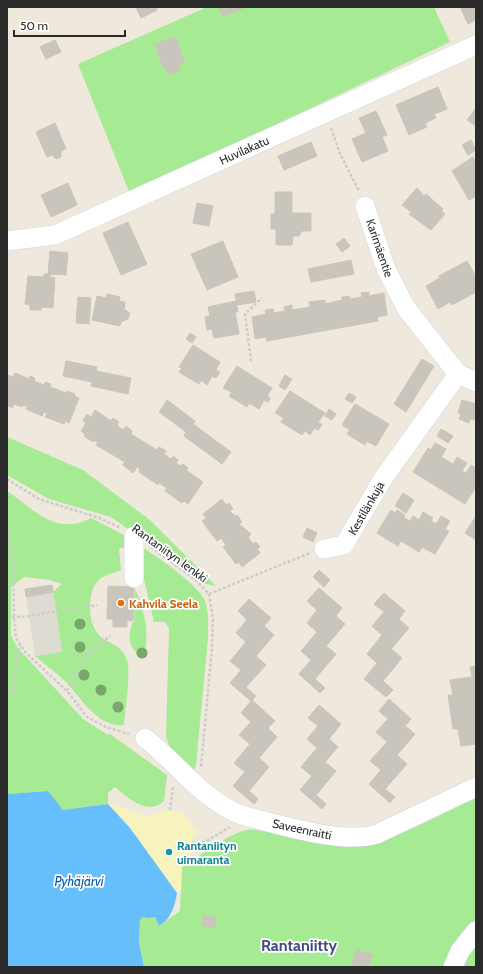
<svg xmlns="http://www.w3.org/2000/svg" width="483" height="974" viewBox="0 0 483 974" font-family="Cabin,sans-serif">
<rect width="100%" height="100%" fill="#eee9dc"/>
<g fill="#a6ea94">
<path d="M 207,7 L 434,7 L 450,42 L 130,194 L 78,64 Z"/>
<path d="M 7,437 L 83,470 L 150,520 L 216,586 L 206,584 L 111,517 L 49,499 L 7,475 Z"/>
<path d="M 7,491 C 34,509 55,537 91,518 L 124,535 L 129,541 L 129,547 L 119,548 L 121,570 C 113,574 103,574 97,582 C 87,594 88,623 98,634 C 107,645 120,642 127,660 C 131,670 125,712 124,725 C 98,728 82,699 66,682 C 57,673 45,665 35,656 L 62,651 L 53,592 L 62,584 L 50,580 L 24,577 L 11,587 L 11,636 L 17,647 L 83,719 L 108,735 L 110,734 L 167,775 L 164,801 C 148,816 129,799 115,787 L 108,793 L 108,804 L 63,810 L 48,791 L 7,794 Z"/>
<path d="M 140,546 C 155,555 199,585 205,601 C 209,612 208,626 208,638 L 196,765 L 194,770 L 171,751 L 166,736 L 169,629 L 165,622 L 154,622 L 139,557 Z"/>
<path d="M 135,589 C 144,608 151,637 143,658 L 140,657 C 128,644 128,640 132,623 L 134,622 Z"/>
<path d="M 476,798 L 476,967 L 144,967 L 139,943 L 140,920 L 143,917 L 155,917 L 159,926 L 180,911 L 182,867 C 199,857 229,833 247,830 C 258,828 267,834 278,832 L 345,847 C 389,845 436,816 476,798 Z"/>
</g>
<path fill="#f6f4bc" d="M 108,804 L 149,816 L 166,810 L 182,812 L 198,832 L 192,842 L 191,861 L 182,867 L 181,891 L 177,893 L 130,828 Z"/>
<path fill="#dedbd3" d="M 53,592 L 62,652 L 35,656 L 26,597 Z"/>
<path fill="#66bffa" d="M 48,791 L 63,810 L 108,804 L 130,828 L 177,893 C 175,905 171,920 159,926 L 155,917 L 147,918 L 143,917 L 140,920 L 139,943 L 144,967 L 7,967 L 7,794 Z"/>
<g fill="#cac5bc" stroke="#cac5b5">
<path d="M 136,7 L 156,7 L 157,10 L 141,18 Z"/>
<path d="M 219,7 L 247,7 L 223,16 Z"/>
<path d="M 460,7 L 476,7 L 476,20 L 468,24 Z"/>
<path d="M 176,37 L 184,63 L 178,65 L 180,71 L 168,75 L 165,67 L 163,68 L 155,44 Z"/>
<path d="M 55,40 L 61,52 L 46,59 L 40,47 Z"/>
<path d="M 438,87 L 447,109 L 434,114 L 436,118 L 425,123 L 427,127 L 409,135 L 396,105 Z"/>
<path d="M 476,108 L 476,126 L 467,120 Z"/>
<path d="M 376,111 L 387,135 L 382,137 L 388,151 L 362,162 L 352,139 L 366,133 L 359,118 Z"/>
<path d="M 55,123 L 66,149 L 61,151 L 61,157 L 56,159 L 52,155 L 47,157 L 36,132 Z"/>
<path d="M 471,140 L 476,150 L 468,155 L 462,145 Z"/>
<path d="M 311,142 L 317,156 L 284,170 L 278,156 Z"/>
<path d="M 473,157 L 476,163 L 476,196 L 469,200 L 452,171 Z"/>
<path d="M 68,183 L 77,205 L 51,217 L 41,195 Z"/>
<path d="M 417,188 L 424,196 L 426,194 L 443,209 L 441,211 L 445,214 L 431,230 L 409,214 L 411,212 L 402,205 Z"/>
<path d="M 275,192 L 292,192 L 292,213 L 311,213 L 311,231 L 302,231 L 299,236 L 293,236 L 292,245 L 276,245 L 276,229 L 271,229 L 271,214 L 275,214 Z"/>
<path d="M 197,203 L 213,206 L 209,226 L 193,223 Z"/>
<path d="M 128,222 L 147,264 L 121,275 L 103,233 Z"/>
<path d="M 344,238 L 350,246 L 342,252 L 336,244 Z"/>
<path d="M 223,241 L 238,277 L 207,290 L 191,254 Z"/>
<path d="M 50,251 L 68,253 L 66,275 L 48,274 Z"/>
<path d="M 351,260 L 354,274 L 311,282 L 308,269 Z"/>
<path d="M 467,261 L 476,277 L 476,292 L 452,305 L 450,302 L 438,309 L 426,286 L 440,278 L 439,276 Z"/>
<path d="M 44,274 L 50,274 L 50,277 L 55,278 L 53,308 L 41,307 L 41,310 L 30,310 L 30,305 L 25,304 L 28,276 L 44,277 Z"/>
<path d="M 254,291 L 256,302 L 237,305 L 235,294 Z"/>
<path d="M 369,292 L 369,296 L 384,293 L 387,315 L 377,317 L 378,321 L 267,341 L 266,337 L 255,339 L 252,317 L 266,314 L 265,310 L 273,309 L 274,313 L 285,311 L 284,307 L 292,305 L 292,310 L 310,307 L 309,302 L 325,300 L 325,304 L 342,300 L 342,297 L 349,296 L 350,299 L 362,297 L 361,293 Z"/>
<path d="M 107,294 L 120,297 L 119,301 L 125,302 L 124,309 L 130,313 L 128,319 L 121,322 L 120,326 L 92,320 L 97,296 L 106,298 Z"/>
<path d="M 78,297 L 91,298 L 89,324 L 76,323 Z"/>
<path d="M 236,301 L 238,312 L 235,312 L 239,334 L 214,338 L 212,329 L 207,330 L 205,317 L 210,316 L 208,307 Z"/>
<path d="M 190,333 L 196,337 L 192,343 L 186,339 Z"/>
<path d="M 193,345 L 220,362 L 216,370 L 220,372 L 216,378 L 212,376 L 207,385 L 201,380 L 199,384 L 179,372 L 182,368 L 179,367 Z"/>
<path d="M 422,359 L 434,366 L 406,412 L 394,404 Z"/>
<path d="M 66,361 L 97,367 L 96,371 L 131,378 L 128,394 L 91,386 L 92,382 L 63,376 Z"/>
<path d="M 237,366 L 272,388 L 267,396 L 270,398 L 268,402 L 264,400 L 259,409 L 249,403 L 247,407 L 229,396 L 232,392 L 223,388 Z"/>
<path d="M 15,373 L 29,379 L 30,376 L 35,378 L 34,381 L 44,385 L 45,382 L 51,384 L 50,387 L 66,393 L 67,391 L 75,394 L 74,396 L 79,398 L 69,423 L 65,421 L 64,424 L 45,417 L 47,413 L 44,412 L 42,416 L 26,409 L 27,406 L 23,405 L 22,407 L 14,404 L 12,408 L 7,405 L 7,375 L 13,377 Z"/>
<path d="M 285,375 L 292,379 L 285,390 L 279,386 Z"/>
<path d="M 290,391 L 325,413 L 318,422 L 322,425 L 318,430 L 314,428 L 310,435 L 305,431 L 302,435 L 281,422 L 284,418 L 275,413 Z"/>
<path d="M 349,393 L 356,397 L 352,403 L 345,399 Z"/>
<path d="M 167,400 L 195,421 L 193,424 L 231,452 L 222,464 L 184,436 L 186,432 L 159,412 Z"/>
<path d="M 462,400 L 476,404 L 474,420 L 470,419 L 469,423 L 459,419 L 461,414 L 458,413 Z"/>
<path d="M 355,404 L 389,424 L 376,446 L 367,441 L 365,445 L 347,434 L 350,430 L 342,425 Z"/>
<path d="M 329,409 L 336,414 L 332,420 L 325,416 Z"/>
<path d="M 95,410 L 111,421 L 113,418 L 119,422 L 117,425 L 123,430 L 126,426 L 132,431 L 131,434 L 157,450 L 159,447 L 166,451 L 164,454 L 171,459 L 173,456 L 178,460 L 176,463 L 181,466 L 183,464 L 188,468 L 186,470 L 203,482 L 188,504 L 184,501 L 182,503 L 165,491 L 167,488 L 159,483 L 158,485 L 139,472 L 140,469 L 137,467 L 133,473 L 123,465 L 125,462 L 96,445 L 98,443 L 94,440 L 93,442 L 84,436 L 85,434 L 81,431 L 86,423 L 83,421 L 87,414 L 91,417 Z"/>
<path d="M 441,429 L 453,436 L 448,443 L 437,436 Z"/>
<path d="M 435,443 L 446,449 L 441,457 L 453,464 L 457,457 L 467,463 L 462,471 L 466,473 L 471,465 L 476,468 L 476,487 L 465,504 L 413,472 L 428,448 L 431,450 Z"/>
<path d="M 403,493 L 414,500 L 406,513 L 395,506 Z"/>
<path d="M 222,499 L 226,505 L 229,503 L 233,509 L 230,511 L 235,516 L 237,515 L 242,522 L 239,524 L 251,534 L 248,537 L 253,544 L 256,542 L 260,547 L 257,549 L 260,553 L 242,567 L 239,562 L 236,564 L 223,547 L 226,545 L 221,538 L 217,541 L 202,521 L 206,518 L 203,514 Z"/>
<path d="M 391,510 L 395,513 L 397,510 L 405,515 L 404,518 L 410,521 L 413,516 L 419,520 L 423,512 L 433,518 L 431,521 L 436,524 L 441,516 L 450,521 L 445,529 L 449,531 L 435,554 L 422,547 L 419,552 L 401,541 L 398,546 L 377,533 Z"/>
<path d="M 476,516 L 476,540 L 465,533 Z"/>
<path d="M 307,528 L 317,533 L 313,542 L 303,537 Z"/>
<path d="M 319,570 L 330,580 L 324,587 L 313,577 Z"/>
<path d="M 52,585 L 53,592 L 26,597 L 25,589 Z"/>
<path d="M 108,586 L 134,587 L 133,621 L 127,620 L 127,627 L 113,627 L 113,619 L 107,619 Z"/>
<path d="M 319,588 L 342,608 L 336,616 L 345,624 L 326,646 L 336,654 L 315,679 L 325,688 L 320,693 L 299,674 L 311,660 L 301,651 L 317,632 L 307,623 L 317,610 L 307,601 Z"/>
<path d="M 384,593 L 405,611 L 399,619 L 409,628 L 391,649 L 402,658 L 383,681 L 393,690 L 386,697 L 364,679 L 377,663 L 367,654 L 382,635 L 372,626 L 384,612 L 374,604 Z"/>
<path d="M 249,599 L 271,618 L 264,626 L 274,635 L 256,656 L 266,665 L 246,687 L 256,696 L 251,701 L 230,683 L 241,670 L 230,661 L 246,642 L 236,633 L 247,620 L 238,611 Z"/>
<path d="M 476,666 L 476,744 L 461,746 L 458,729 L 453,729 L 448,695 L 453,695 L 450,680 L 472,677 L 470,667 Z"/>
<path d="M 389,699 L 411,719 L 405,726 L 415,734 L 397,755 L 407,764 L 385,789 L 395,797 L 390,803 L 369,784 L 381,770 L 370,761 L 387,742 L 376,732 L 388,719 L 379,711 Z"/>
<path d="M 252,700 L 275,721 L 268,728 L 277,737 L 259,758 L 269,767 L 249,791 L 258,799 L 254,804 L 233,786 L 245,772 L 234,763 L 250,744 L 239,735 L 251,722 L 241,713 Z"/>
<path d="M 319,705 L 341,724 L 329,739 L 338,747 L 325,762 L 336,771 L 316,795 L 326,804 L 322,809 L 300,790 L 312,776 L 301,767 L 317,748 L 307,739 L 318,726 L 308,718 Z"/>
<path d="M 204,915 L 217,918 L 215,928 L 202,926 Z"/>
<path d="M 357,950 L 373,955 L 368,967 L 351,966 Z"/>
</g>
<g fill="none" stroke-linecap="round" stroke-linejoin="round">
<defs>
<g id="minor">
<path d="M 365,206 L 386,269 L 406,308 L 458,374 L 476,382"/>
<path d="M 7,241 L 55,235 L 476,45"/>
<path d="M 324,549 L 344,545 L 384,477 L 458,374"/>
<path d="M 134,578 L 134,536"/>
<path d="M 145,738 C 177,763 203,800 241,815 C 278,824 342,845 377,834 L 476,787"/>
<path d="M 453,967 L 460,951 L 476,931"/>
</g>
</defs>
<use href="#minor" stroke="#d1d2e5" stroke-width="20"/>
<g stroke="#ccc" stroke-width="2.5" stroke-dasharray="3 2" stroke-linecap="butt">
<path d="M 331,128 L 340,154 L 359,191"/>
<path d="M 251,361 L 245,314 L 262,298"/>
<path d="M 7,479 L 39,499 L 99,518 L 121,528"/>
<path d="M 7,524 L 13,563 L 14,618 L 16,638 L 25,652 L 67,691 L 87,717 L 106,727 L 129,734"/>
<path d="M 151,547 L 197,581 L 209,594 L 213,619 L 212,648 L 201,767"/>
<path d="M 209,594 L 310,553"/>
<path d="M 7,618 L 29,616 L 97,605"/>
<path d="M 67,691 L 88,654 L 110,636"/>
<path d="M 12,696 L 20,643"/>
<path d="M 170,810 L 173,787"/>
<path d="M 192,842 L 205,842 L 230,827"/>
</g>
<use href="#minor" stroke="#fff" stroke-width="19"/>
</g>
<g fill="#7aa66e">
<circle cx="80" cy="624" r="5.5"/>
<circle cx="80" cy="647" r="5.5"/>
<circle cx="142" cy="653" r="5.5"/>
<circle cx="84" cy="675" r="5.5"/>
<circle cx="101" cy="690" r="5.5"/>
<circle cx="118" cy="707" r="5.5"/>
</g>
<circle fill="#e8710a" stroke="#fff" stroke-width="1.5" cx="121" cy="603" r="4"/>
<circle fill="#0f9aa8" stroke="#fff" stroke-width="1.5" cx="169" cy="852" r="4"/>
<g text-anchor="middle" dominant-baseline="central" stroke-width="3.5" stroke-linejoin="round" paint-order="stroke">
<g font-size="12" fill="#2b2b2b" stroke="#fff">
<text transform="translate(244 150) rotate(-24)">Huvilakatu</text>
<text transform="translate(380 248) rotate(71)">Karimäentie</text>
<text transform="translate(366 508) rotate(-60)">Kestilänkuja</text>
<text transform="translate(170 553) rotate(36)">Rantaniityn lenkki</text>
<text transform="translate(302 829) rotate(12)">Saveenraitti</text>
</g>
<g font-size="12" font-weight="bold" fill="#c56008" stroke="#fff" text-anchor="start">
<text x="129" y="603">Kahvila Seela</text>
</g>
<g font-size="12" font-weight="bold" fill="#0d838f" stroke="#fff" text-anchor="start">
<text x="177" y="845">Rantaniityn<tspan x="177" dy="14">uimaranta</tspan></text>
</g>
<g font-size="13" font-style="italic" fill="#015aa9" stroke="#fff">
<text x="79" y="881">Pyhäjärvi</text>
</g>
<g font-size="16" font-weight="bold" fill="#474a80" stroke="#fff">
<text x="299" y="945">Rantaniitty</text>
</g>
</g>
<rect width="483" height="974" fill="none" stroke="#2b2b2b" stroke-width="16"/>
<path d="M14 30v6h111v-6" fill="none" stroke="#2b2b2b" stroke-width="2"/>
<text x="20" y="30" font-size="12" fill="#2b2b2b" stroke="#ffffff" stroke-width="3" paint-order="stroke">50 m</text>
</svg>
